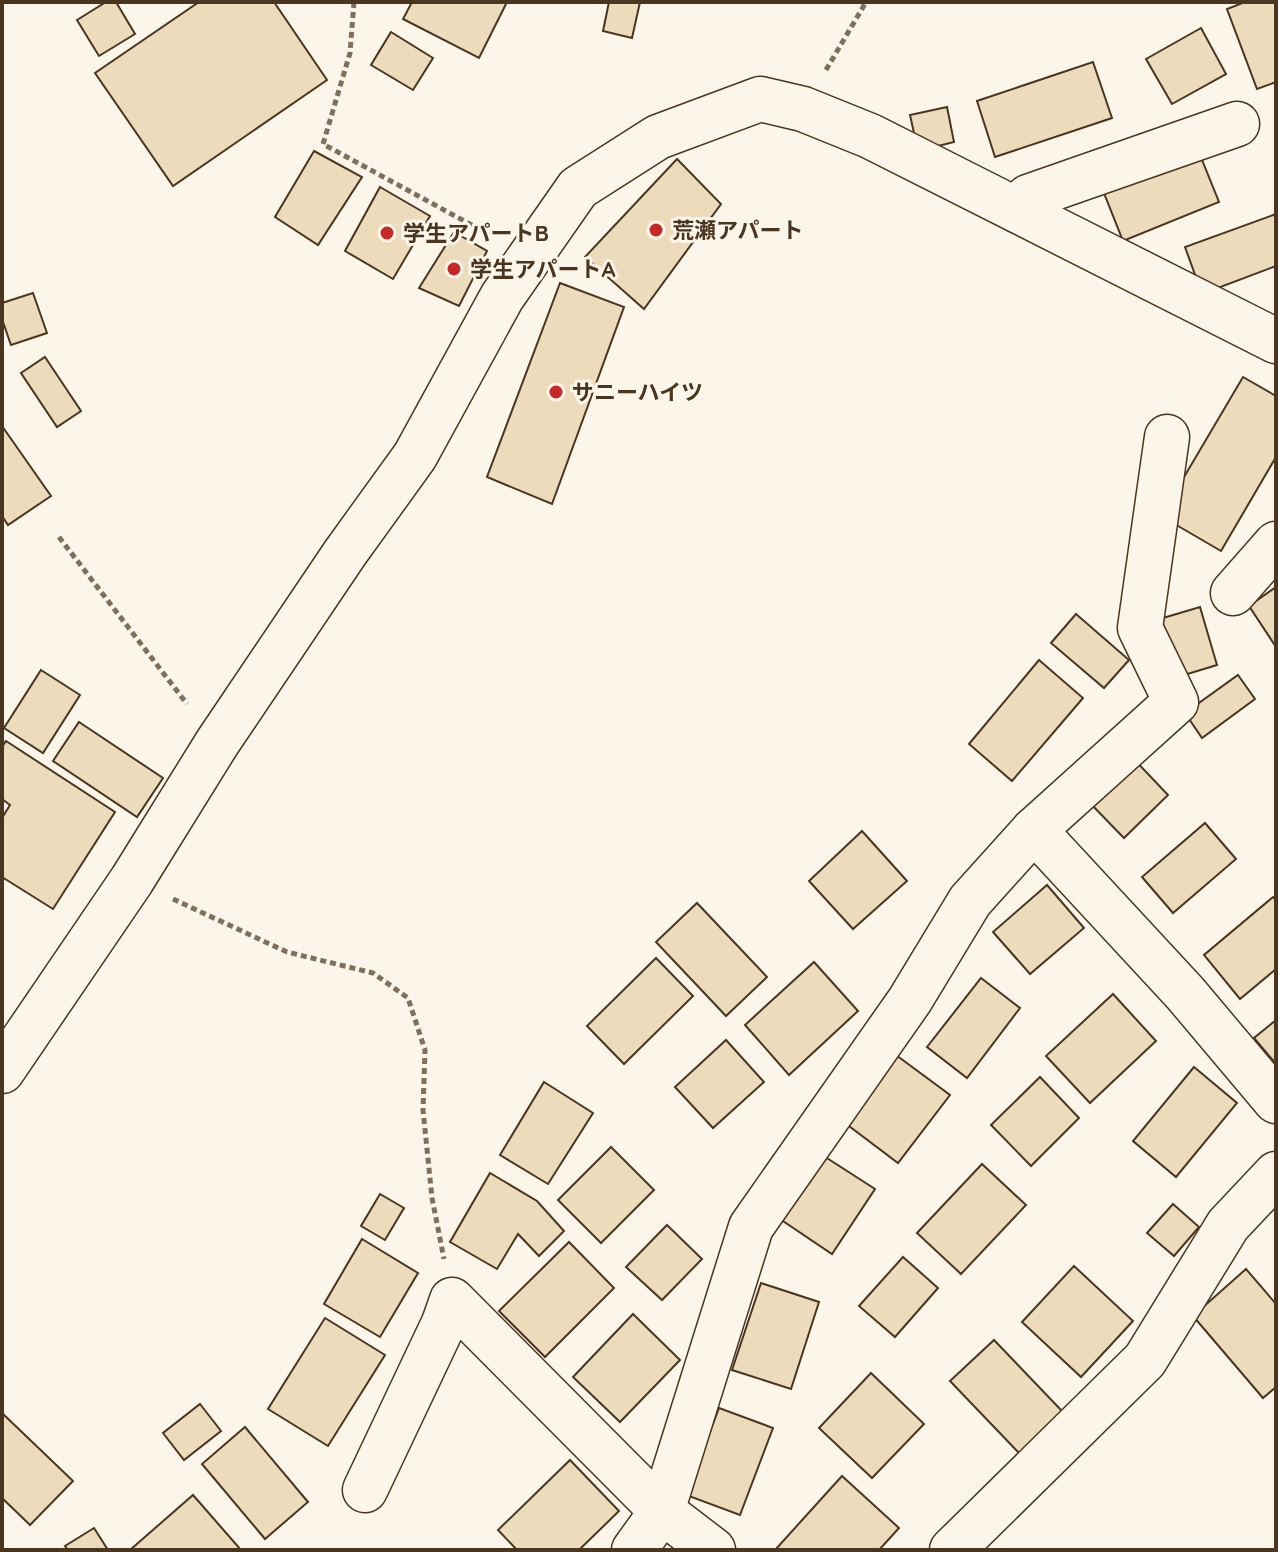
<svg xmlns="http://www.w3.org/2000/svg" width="1278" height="1552" viewBox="0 0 1278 1552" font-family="Quicksand,'Noto Sans JP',sans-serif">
<rect width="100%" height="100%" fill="#fbf6e9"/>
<g fill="#ecdcbc" stroke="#4a3520" stroke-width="2">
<path d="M 106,2 L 116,2 L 135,34 L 99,56 L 77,20 Z"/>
<path d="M 199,2 L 274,2 L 327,80 L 173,186 L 95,73 Z"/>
<path d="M 412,2 L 507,2 L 479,58 L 403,19 Z"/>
<path d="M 609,2 L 640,2 L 632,38 L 603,31 Z"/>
<path d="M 1245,2 L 1276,2 L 1276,82 L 1257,89 L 1227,9 Z"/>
<path d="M 1201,28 L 1226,74 L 1172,104 L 1146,59 Z"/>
<path d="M 391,32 L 433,58 L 413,90 L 371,65 Z"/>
<path d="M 1093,62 L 1112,118 L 995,157 L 977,101 Z"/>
<path d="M 947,107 L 954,142 L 918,151 L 910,115 Z"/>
<path d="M 1198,150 L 1219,202 L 1123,241 L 1102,188 Z"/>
<path d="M 314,151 L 362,177 L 318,245 L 275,217 Z"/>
<path d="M 677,159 L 721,204 L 644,309 L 585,257 Z"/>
<path d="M 380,187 L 430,216 L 393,279 L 345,251 Z"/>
<path d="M 1276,214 L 1276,266 L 1202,294 L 1185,247 Z"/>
<path d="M 454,232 L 487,251 L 459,306 L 419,288 Z"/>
<path d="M 560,283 L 624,307 L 552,504 L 487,477 Z"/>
<path d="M 33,293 L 47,333 L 11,345 L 2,319 L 2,303 Z"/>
<path d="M 45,357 L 81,411 L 57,427 L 21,373 Z"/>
<path d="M 1243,377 L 1276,396 L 1276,457 L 1221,551 L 1161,516 Z"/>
<path d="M 2,426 L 51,496 L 8,525 L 2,516 Z"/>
<path d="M 1276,587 L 1276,647 L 1249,606 Z"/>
<path d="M 1200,607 L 1217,665 L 1171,679 L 1153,621 Z"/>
<path d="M 1076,614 L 1129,660 L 1104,688 L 1051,643 Z"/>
<path d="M 1039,660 L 1083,698 L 1012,781 L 969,744 Z"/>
<path d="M 41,670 L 80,695 L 43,753 L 4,728 Z"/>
<path d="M 1238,675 L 1255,699 L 1202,738 L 1185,713 Z"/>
<path d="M 79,722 L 163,778 L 137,817 L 53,761 Z"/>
<path d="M 6,741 L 115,812 L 53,909 L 2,877 L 2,818 L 10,805 L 2,799 L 2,747 Z"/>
<path d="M 1130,755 L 1168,795 L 1124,838 L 1085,798 Z"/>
<path d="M 1205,823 L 1236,859 L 1173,913 L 1142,877 Z"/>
<path d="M 862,831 L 907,881 L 853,929 L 809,881 Z"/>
<path d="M 1047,885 L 1084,928 L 1030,974 L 993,932 Z"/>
<path d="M 1273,897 L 1276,900 L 1276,969 L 1240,999 L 1204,955 Z"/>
<path d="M 697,903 L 767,977 L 726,1016 L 656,942 Z"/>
<path d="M 656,958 L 693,996 L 624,1064 L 587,1026 Z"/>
<path d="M 814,962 L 858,1011 L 789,1075 L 745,1025 Z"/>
<path d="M 981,978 L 1020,1008 L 967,1078 L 927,1047 Z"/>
<path d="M 1113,994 L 1156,1041 L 1090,1103 L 1046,1056 Z"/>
<path d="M 1276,1020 L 1276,1064 L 1254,1038 Z"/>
<path d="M 726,1040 L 764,1082 L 713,1128 L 675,1087 Z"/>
<path d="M 896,1055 L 950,1095 L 898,1163 L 845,1123 Z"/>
<path d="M 1194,1067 L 1237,1103 L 1176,1177 L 1133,1141 Z"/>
<path d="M 1040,1077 L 1079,1118 L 1031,1166 L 991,1125 Z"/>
<path d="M 544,1082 L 593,1113 L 548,1184 L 500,1155 Z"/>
<path d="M 611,1147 L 654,1190 L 601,1243 L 558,1200 Z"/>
<path d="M 816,1151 L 875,1189 L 832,1254 L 774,1215 Z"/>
<path d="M 982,1164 L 1026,1205 L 961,1274 L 917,1233 Z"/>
<path d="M 490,1173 L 537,1201 L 564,1231 L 539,1256 L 518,1234 L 497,1269 L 450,1242 Z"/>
<path d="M 380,1194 L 404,1208 L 385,1240 L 361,1226 Z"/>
<path d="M 1173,1204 L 1199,1227 L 1174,1256 L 1147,1233 Z"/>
<path d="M 667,1225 L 702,1259 L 662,1300 L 626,1267 Z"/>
<path d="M 362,1239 L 418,1273 L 380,1337 L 324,1304 Z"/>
<path d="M 569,1242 L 614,1288 L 545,1357 L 499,1311 Z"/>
<path d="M 903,1257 L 938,1288 L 895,1337 L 859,1306 Z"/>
<path d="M 1074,1266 L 1133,1321 L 1081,1377 L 1022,1322 Z"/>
<path d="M 1246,1269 L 1276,1304 L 1276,1387 L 1263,1398 L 1193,1316 Z"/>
<path d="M 761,1283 L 819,1302 L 791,1389 L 732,1370 Z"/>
<path d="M 633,1314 L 680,1360 L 620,1422 L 573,1377 Z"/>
<path d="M 325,1318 L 385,1355 L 328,1446 L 268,1409 Z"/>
<path d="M 994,1340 L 1062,1411 L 1019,1453 L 950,1381 Z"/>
<path d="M 871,1373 L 924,1424 L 872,1478 L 819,1428 Z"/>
<path d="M 200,1404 L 221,1431 L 184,1460 L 163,1433 Z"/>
<path d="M 719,1408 L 773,1428 L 740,1515 L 686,1495 Z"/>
<path d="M 2,1413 L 73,1481 L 30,1525 L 2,1498 Z"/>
<path d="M 245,1427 L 308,1502 L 265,1539 L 202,1464 Z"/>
<path d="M 570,1460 L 619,1511 L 579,1550 L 517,1550 L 498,1530 Z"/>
<path d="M 842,1476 L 899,1528 L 879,1550 L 775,1550 Z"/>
<path d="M 193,1495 L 241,1550 L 130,1550 Z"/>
<path d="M 94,1528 L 108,1550 L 68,1550 L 65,1546 Z"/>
</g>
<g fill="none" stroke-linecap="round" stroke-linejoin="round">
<defs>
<g id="minor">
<path d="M 1017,210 L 1028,197 L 1237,124"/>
<path d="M 1233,593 L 1276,544"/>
<path d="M 1034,830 L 1185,993 L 1276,1101"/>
<path d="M 2,1071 L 132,880 L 217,743 L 345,553 L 415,456 L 502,297 L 578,188 L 658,137 L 760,99 L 803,109 L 870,136 L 1276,341"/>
<path d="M 365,1490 L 444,1323 L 452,1300 L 662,1511 L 713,1550"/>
<path d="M 634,1550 L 662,1511 L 751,1227 L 910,1000 L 970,901 L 1034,830 L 1176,702 L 1140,628 L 1167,437"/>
<path d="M 952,1550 L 1145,1360 L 1228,1225 L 1276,1174"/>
</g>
</defs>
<use href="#minor" stroke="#4a3520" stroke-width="47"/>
<g stroke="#7f6f5c" stroke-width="5" stroke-dasharray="6 4" stroke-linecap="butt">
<path d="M 354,2 L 350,53 L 323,144 L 490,235"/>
<path d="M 826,70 L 866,2"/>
<path d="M 59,537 L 187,704"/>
<path d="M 173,899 L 287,952 L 373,973 L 408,998 L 425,1050 L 423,1110 L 432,1198 L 444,1259"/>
</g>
<use href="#minor" stroke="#fbf6e9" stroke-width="44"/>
</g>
<g fill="#c62828" stroke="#fbf6e9" stroke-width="3">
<circle cx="656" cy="230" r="8"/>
<circle cx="387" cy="233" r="8"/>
<circle cx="454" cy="269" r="8"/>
<circle cx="556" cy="392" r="8"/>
</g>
<g text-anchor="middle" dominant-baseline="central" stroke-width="6" stroke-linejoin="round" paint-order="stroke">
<g font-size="22" font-weight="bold" fill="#4a3520" stroke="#fbf6e9" text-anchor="start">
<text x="672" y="230">荒瀬アパート</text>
<text x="403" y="233">学生アパートB</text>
<text x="470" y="269">学生アパートA</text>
<text x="572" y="392">サニーハイツ</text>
</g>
</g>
<rect width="1278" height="1552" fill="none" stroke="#4a3520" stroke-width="8"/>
</svg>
